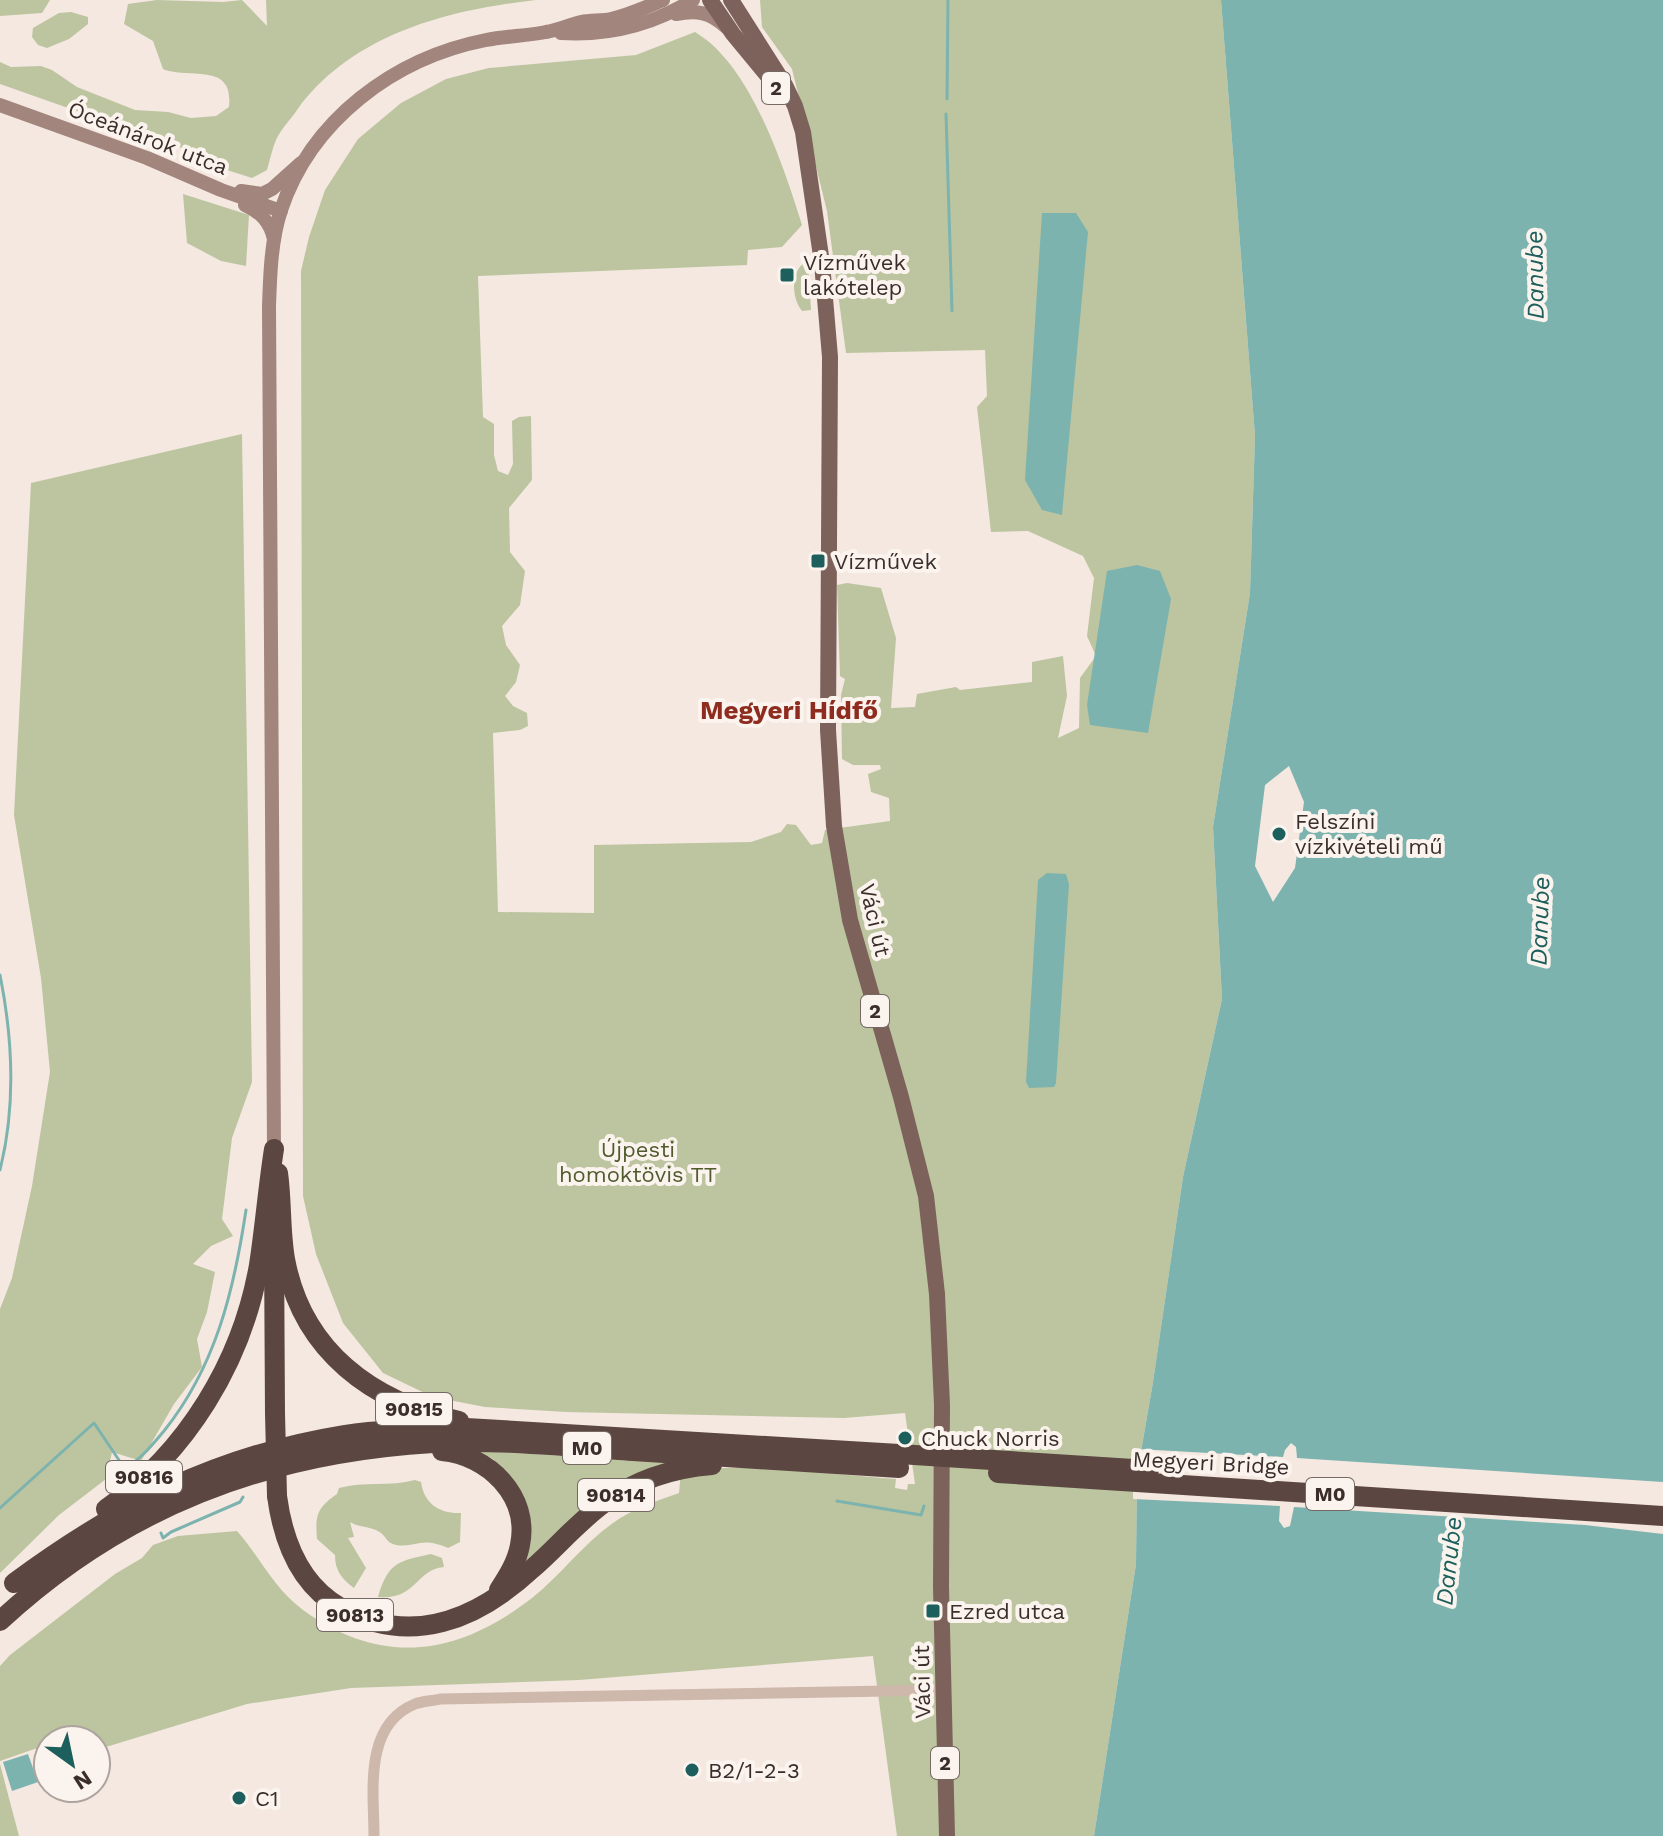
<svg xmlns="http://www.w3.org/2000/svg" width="1663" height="1836" viewBox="0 0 1663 1836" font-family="'Work Sans',sans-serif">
<rect width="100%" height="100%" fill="#f4e8e0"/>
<g fill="#bcc59f">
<path d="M 0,0 L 50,0 L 42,13 L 0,16 Z"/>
<path d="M 157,0 L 223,2 L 242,0 L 267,26 L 266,0 L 536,0 C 448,10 352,34 297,110 C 291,119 281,129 276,140 C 272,149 270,160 267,170 L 252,178 L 227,170 L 216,156 L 207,160 L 193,152 L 0,84 L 0,62 L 11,67 L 41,66 L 52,70 L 77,87 L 135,110 L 168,112 L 191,118 L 216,116 L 229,107 C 234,61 190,80 163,69 L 153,41 L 124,24 L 128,4 Z"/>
<path d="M 760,0 L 1221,0 L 1255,436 L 1250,593 L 1213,827 L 1222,999 L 1183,1177 L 1153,1382 L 1137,1475 L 1136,1564 L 1094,1836 L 897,1836 L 873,1656 L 579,1680 L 351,1688 L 247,1704 L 96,1750 L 96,1740 L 48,1740 L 48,1749 L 46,1745 L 0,1761 L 0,1666 L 10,1655 L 115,1574 L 142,1558 L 153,1545 L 178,1536 L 237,1531 C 260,1557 274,1589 303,1610 C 382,1667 457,1656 532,1598 C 561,1575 583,1544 613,1523 C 632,1509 657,1501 679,1493 L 681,1471 C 752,1462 825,1474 896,1479 L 895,1488 L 907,1490 L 908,1484 L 915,1484 L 905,1413 L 844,1418 L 566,1412 L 485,1407 L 433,1397 L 383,1373 L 343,1323 L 316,1254 L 303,1196 L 301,271 L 309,237 L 325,190 L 358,139 L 401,103 L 446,79 L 489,68 L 636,55 L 695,32 C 751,65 783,165 802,225 L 782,247 L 748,250 L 747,265 L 478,276 L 483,417 L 494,424 L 494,455 L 498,471 L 508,475 L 513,464 L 512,421 L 519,417 L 531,416 L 532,480 L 509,508 L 510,552 L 525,571 L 520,605 L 502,626 L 506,645 L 520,665 L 516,682 L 505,696 L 513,706 L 527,713 L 528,726 L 520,730 L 493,733 L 498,912 L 594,913 L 594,845 L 751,842 L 781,832 L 787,824 L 796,825 L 811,845 L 822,843 L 825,830 L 890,821 L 889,798 L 871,792 L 868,774 L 881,769 L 880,765 L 853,765 L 842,759 L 841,695 L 845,679 L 840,676 L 837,585 L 847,583 L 881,588 L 896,638 L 891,708 L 915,707 L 917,694 L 956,687 L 960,690 L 1032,682 L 1032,662 L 1063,656 L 1067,696 L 1058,738 L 1079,728 L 1080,678 L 1096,656 L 1087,636 L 1094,578 L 1083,556 L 1028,531 L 991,532 L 977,407 L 987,396 L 985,350 L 846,353 L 827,211 L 792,69 L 762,27 Z"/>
<path d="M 71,12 L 88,17 L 88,24 L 69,39 L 47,48 L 38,45 L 32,37 L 33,28 L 59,13 Z"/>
<path d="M 183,194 L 249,215 L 246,266 L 221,261 L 187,243 Z"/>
<path d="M 808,261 L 811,310 L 802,311 C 791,298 790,268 808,261 Z"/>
<path d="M 242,434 L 252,1082 L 232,1138 L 222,1219 L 233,1236 L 211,1246 L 193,1264 L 215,1272 L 207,1312 L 197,1339 L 202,1367 L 174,1404 L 141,1461 L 112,1452 L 106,1479 L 59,1515 L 0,1573 L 0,1309 L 12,1278 L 32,1186 L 50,1072 L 41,978 L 14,815 L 31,483 Z"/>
<path d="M 478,1451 L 674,1462 L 517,1572 L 512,1482 L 493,1459 Z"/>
<path d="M 415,1480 L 421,1482 C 424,1504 440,1514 461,1513 L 460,1542 L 448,1548 C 420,1536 417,1548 396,1545 C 387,1543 387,1538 381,1533 C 372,1526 359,1528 350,1522 L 354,1537 L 348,1538 L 366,1568 L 354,1588 C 342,1579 335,1571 335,1555 L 317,1539 C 315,1515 317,1508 337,1494 L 339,1488 C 364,1481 390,1487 415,1480 Z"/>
<path d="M 431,1554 L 442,1558 L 444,1567 C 415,1570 417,1600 378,1597 C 388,1562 399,1561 431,1554 Z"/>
<path d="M 0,1764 L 19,1836 L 0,1836 Z"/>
</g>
<g fill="#7db3af" fill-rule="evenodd">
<path d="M 1221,0 L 1663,0 L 1663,1836 L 1094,1836 L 1136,1564 L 1137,1475 L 1153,1382 L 1183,1177 L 1222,999 L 1213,827 L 1250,593 L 1255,436 ZM 1289,766 L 1304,802 L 1295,868 L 1273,902 L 1255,866 L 1265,785 Z"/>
<path d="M 1042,213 L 1076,213 L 1088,232 L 1062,515 L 1042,510 L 1025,480 Z"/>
<path d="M 1137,565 L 1160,571 L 1171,599 L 1148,733 L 1090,725 L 1087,705 L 1107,571 Z"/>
<path d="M 1047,873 L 1066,874 L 1069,884 L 1056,1083 L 1054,1087 L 1029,1088 L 1026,1082 L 1038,880 Z"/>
<path d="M 28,1754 L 38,1782 L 12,1791 L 3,1762 Z"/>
</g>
<path fill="#f4e8e0" d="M 1291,1443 L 1296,1447 L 1297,1458 L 1663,1482 L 1663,1534 L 1585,1525 L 1294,1507 L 1290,1526 L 1284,1528 L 1279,1521 L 1280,1506 L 1133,1499 L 1133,1475 L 1137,1449 L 1283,1457 L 1285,1450 Z"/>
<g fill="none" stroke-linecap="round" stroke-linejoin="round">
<g stroke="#7db3af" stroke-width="3">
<path d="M 947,99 L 948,0"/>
<path d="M 946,114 L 952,311"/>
<path d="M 0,975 C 13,1040 16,1106 0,1170"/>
<path d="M 837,1501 L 921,1515 L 924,1506"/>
<path d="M 0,1508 L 94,1423 L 125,1469 C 141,1459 152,1445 164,1431 C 216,1366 234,1290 246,1210"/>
<path d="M 161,1533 L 163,1538 L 171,1532 L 240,1502 L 243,1497"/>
</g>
<path stroke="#ceb7ab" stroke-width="11" d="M 374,1836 C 374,1792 363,1725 415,1704 C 422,1701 432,1701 440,1699 L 944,1690"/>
<g stroke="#a2857c" stroke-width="14">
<path d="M 676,14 C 697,10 710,12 726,27"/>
<path d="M 561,33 C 609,36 652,25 693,0"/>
<path d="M 0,105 L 147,158 L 221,190 L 281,211"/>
<path d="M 241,191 L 262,194 L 272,189 L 301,163"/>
<path d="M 245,205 C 261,212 270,222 274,239"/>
<path d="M 274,1149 L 269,307 C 270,276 271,240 281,210 C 311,120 394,58 486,40 C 506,36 526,36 546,32 C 558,30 569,25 581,22 C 591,20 602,21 611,19 C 629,15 646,7 663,0"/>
</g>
<g stroke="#7d625b" stroke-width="16">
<path d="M 710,0 L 733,34 L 771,80"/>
<path d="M 731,0 L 785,85 L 795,106 L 803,132 L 822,263 L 830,357 L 828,730 L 834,826 L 850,920 L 901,1097 L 926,1196 L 937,1294 L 942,1405 L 941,1587 L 947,1836"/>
</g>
<g stroke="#5c4641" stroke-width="20">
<path d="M 278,1173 C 282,1201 280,1230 285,1259 C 302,1351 372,1402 459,1421"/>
<path d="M 274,1245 L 275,1413"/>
<path d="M 442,1451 C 488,1455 530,1496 520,1545 C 517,1562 508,1576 499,1590"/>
<path d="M 998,1473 L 1663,1516"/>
<path d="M 277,1496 C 283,1541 300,1585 341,1608 C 411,1647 477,1620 533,1568 C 557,1547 578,1522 604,1503 C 636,1480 674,1468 712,1465"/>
<path d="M 106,1509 C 187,1452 242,1362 259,1265 C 265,1226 268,1187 274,1149"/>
<path d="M 14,1583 C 117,1507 215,1456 344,1435 C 384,1429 425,1429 466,1428 L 899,1454"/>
<path d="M 0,1621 C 123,1507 266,1453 433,1443 C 499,1439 567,1447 633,1451 C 722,1457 810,1462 899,1468"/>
</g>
<g stroke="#5c4641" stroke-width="20">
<path d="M 275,1413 L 277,1496"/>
<path d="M 899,1454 L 1149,1470"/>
</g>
</g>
<g fill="#1d5f5c" stroke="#fbf3ed" stroke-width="3">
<rect x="779" y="267" width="16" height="16" rx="4"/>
<rect x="810" y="553" width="16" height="16" rx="4"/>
<circle cx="1279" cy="834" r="8"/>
<circle cx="905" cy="1438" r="8"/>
<rect x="925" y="1603" width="16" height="16" rx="4"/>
<circle cx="692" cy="1770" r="8"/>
<circle cx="239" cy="1798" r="8"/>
</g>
<g text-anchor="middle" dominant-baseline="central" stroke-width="8" stroke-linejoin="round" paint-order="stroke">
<g fill="#fbf3ed" stroke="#756964" stroke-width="2">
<rect x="762" y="72" width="28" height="32" rx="6"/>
<rect x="861" y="995" width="28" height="32" rx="6"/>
<rect x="376" y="1393" width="76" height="32" rx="6"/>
<rect x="563" y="1432" width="48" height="32" rx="6"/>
<rect x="106" y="1461" width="76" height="32" rx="6"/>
<rect x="1306" y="1478" width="48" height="32" rx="6"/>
<rect x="578" y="1479" width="76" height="32" rx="6"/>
<rect x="317" y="1599" width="76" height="32" rx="6"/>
<rect x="931" y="1747" width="28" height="32" rx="6"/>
</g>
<g font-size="20" font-weight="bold" fill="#3b2e2a">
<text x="776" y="88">2</text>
<text x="875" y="1011">2</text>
<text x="414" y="1409">90815</text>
<text x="587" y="1448">M0</text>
<text x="144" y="1477">90816</text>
<text x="1330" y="1494">M0</text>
<text x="616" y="1495">90814</text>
<text x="355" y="1615">90813</text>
<text x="945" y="1763">2</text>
</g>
<g font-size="22" fill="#3b2e2a" stroke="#fbf3ed">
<text transform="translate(148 138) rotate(21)">Óceánárok utca</text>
<text transform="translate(875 920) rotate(77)">Váci út</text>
<text transform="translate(1211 1463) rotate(3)">Megyeri Bridge</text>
<text transform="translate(922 1682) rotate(-91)">Váci út</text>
</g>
<g font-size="22" fill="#3b2e2a" stroke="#fbf3ed" text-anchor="start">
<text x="803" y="262">Vízművek<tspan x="803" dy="25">lakótelep</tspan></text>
<text x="834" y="561">Vízművek</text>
<text x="1295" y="821">Felszíni<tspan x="1295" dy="25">vízkivételi mű</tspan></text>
<text x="921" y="1438">Chuck Norris</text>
<text x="949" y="1611">Ezred utca</text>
<text x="708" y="1770">B2/1-2-3</text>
<text x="255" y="1798">C1</text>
</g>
<g font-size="22" fill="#4f5b2d" stroke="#fbf3ed">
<text x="638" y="1149">Újpesti<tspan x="638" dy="25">homoktövis TT</tspan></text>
</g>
<g font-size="24" font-style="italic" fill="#1d5f5c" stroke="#fbf3ed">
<text transform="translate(1535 275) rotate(-91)">Danube</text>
<text transform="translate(1540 921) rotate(-88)">Danube</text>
<text transform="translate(1449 1561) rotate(-84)">Danube</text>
</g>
<g font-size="26" font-weight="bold" fill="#8e2d1f" stroke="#fbf3ed">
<text x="789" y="710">Megyeri Hídfő</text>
</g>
</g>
<g transform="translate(72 1764) rotate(147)"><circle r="38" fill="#fbf3ed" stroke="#aea49f" stroke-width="2"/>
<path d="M0-6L14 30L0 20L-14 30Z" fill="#1d5f5c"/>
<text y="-12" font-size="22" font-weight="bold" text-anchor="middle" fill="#3b2e2a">N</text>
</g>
</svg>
